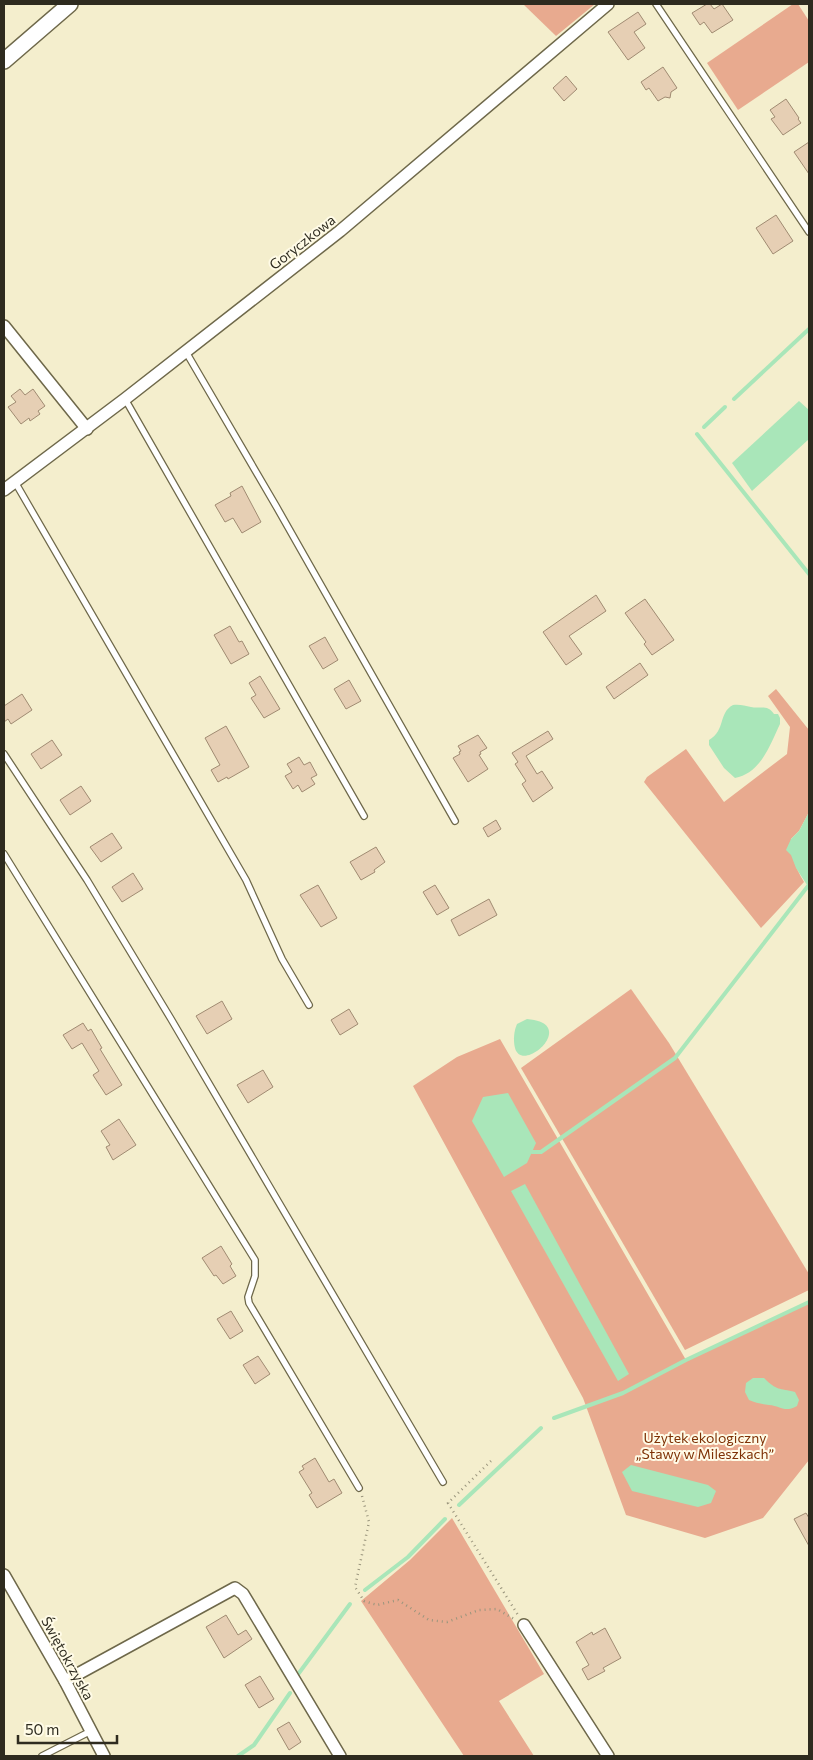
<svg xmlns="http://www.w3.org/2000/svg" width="813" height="1760" viewBox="0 0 813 1760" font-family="Commissioner,sans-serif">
<rect width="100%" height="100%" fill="#f4eecd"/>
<g fill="#e8aa8f">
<path d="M 523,4 L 595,4 L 556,36 Z"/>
<path d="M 793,4 L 798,4 L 809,21 L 809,62 L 738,110 L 707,63 Z"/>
<path d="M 776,689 L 809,730 L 809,812 L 799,831 L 791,839 C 791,856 795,867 804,882 L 761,928 L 644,782 L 647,777 L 686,749 L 724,802 L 787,754 L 790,727 L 768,696 Z"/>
<path d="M 631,989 L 669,1043 L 809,1274 L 809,1290 L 685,1350 L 521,1068 Z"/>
<path d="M 500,1039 L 686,1360 L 809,1302 L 809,1460 L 763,1518 L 705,1538 L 626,1515 L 583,1398 L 413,1086 L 457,1057 Z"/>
<path d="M 452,1518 L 544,1674 L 499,1701 L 534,1756 L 464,1756 L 361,1601 L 410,1560 Z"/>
</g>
<g fill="#a9e6b9">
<path d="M 799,401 L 809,410 L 809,439 L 752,491 L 732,463 Z"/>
<path d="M 733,705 C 740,704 745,706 751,707 C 760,709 768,704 774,714 L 778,714 L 780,718 L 780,724 C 770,745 761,773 735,778 L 724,768 L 709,745 L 709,740 C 726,730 718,713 733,705 Z"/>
<path d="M 809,812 L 809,888 L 796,868 L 791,855 L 786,850 L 791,839 L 799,831 Z"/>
<path d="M 527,1019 C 580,1023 522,1075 515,1048 C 513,1040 514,1031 517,1024 Z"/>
<path d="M 508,1093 L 536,1143 L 527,1163 L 504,1177 L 472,1121 L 483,1097 Z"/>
<path d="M 525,1184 L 629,1374 L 618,1381 L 511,1191 Z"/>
<path d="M 753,1378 L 764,1378 C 777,1391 779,1388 795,1392 L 799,1400 L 797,1406 C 784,1413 781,1406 769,1405 C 762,1404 756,1403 749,1400 L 745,1392 L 746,1383 Z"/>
<path d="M 631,1465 L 708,1485 L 716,1491 L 711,1503 L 698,1507 L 632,1491 L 622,1472 Z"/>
</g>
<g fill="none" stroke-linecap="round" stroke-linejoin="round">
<g stroke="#a9e6b9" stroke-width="4">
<path d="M 734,399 L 809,329"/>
<path d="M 704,427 L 725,407"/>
<path d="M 697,434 L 809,574"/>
<path d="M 532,1152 L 541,1152 L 675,1058 L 808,886"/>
<path d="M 554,1418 L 623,1393 L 686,1360 L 809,1302"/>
<path d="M 459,1505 L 541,1428"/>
<path d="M 365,1590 L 408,1557 L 445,1519"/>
<path d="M 299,1673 L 350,1604"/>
<path d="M 238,1756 L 254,1745 L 290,1693"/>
</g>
</g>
<g fill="#e6cfb4" stroke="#a08b72">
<path d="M 707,4 L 710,4 L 714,9 L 722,4 L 733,20 L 712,33 L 704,22 L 700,25 L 692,13 Z"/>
<path d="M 638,12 L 646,24 L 634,32 L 645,48 L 628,60 L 608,32 Z"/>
<path d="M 663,67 L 677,88 L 671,92 L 670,98 L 665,97 L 658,101 L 649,88 L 646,90 L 641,82 Z"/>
<path d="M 566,76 L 577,89 L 564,101 L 553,88 Z"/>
<path d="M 786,99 L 799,118 L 798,119 L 801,123 L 783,135 L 771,119 L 775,117 L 770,110 Z"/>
<path d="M 809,142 L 809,174 L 794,152 Z"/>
<path d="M 776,215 L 793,241 L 773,254 L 756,228 Z"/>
<path d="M 20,389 L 25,395 L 33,389 L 45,406 L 38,411 L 40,414 L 30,421 L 29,418 L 21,424 L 8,407 L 16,402 L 11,396 Z"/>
<path d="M 242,486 L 261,522 L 242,533 L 233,518 L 225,522 L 215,505 L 231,496 L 230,493 Z"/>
<path d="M 596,595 L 606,611 L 569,636 L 582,654 L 566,665 L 543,632 Z"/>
<path d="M 645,599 L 674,640 L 652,655 L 644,644 L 646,642 L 625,613 Z"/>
<path d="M 230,626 L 239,642 L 242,641 L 249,654 L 231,664 L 214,635 Z"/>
<path d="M 325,637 L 338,660 L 323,669 L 309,646 Z"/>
<path d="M 640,663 L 648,675 L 614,699 L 606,687 Z"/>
<path d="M 260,676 L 280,709 L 264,718 L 251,698 L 256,695 L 249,683 Z"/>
<path d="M 349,680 L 361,701 L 346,709 L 334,689 Z"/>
<path d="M 22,694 L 32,710 L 11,724 L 8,719 L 4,722 L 4,706 Z"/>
<path d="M 226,726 L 249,767 L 228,779 L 227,777 L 218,782 L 211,770 L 220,765 L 205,738 Z"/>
<path d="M 548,731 L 553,739 L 526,756 L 537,774 L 542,771 L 553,788 L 533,802 L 522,784 L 526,781 L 515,764 L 518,762 L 512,753 Z"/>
<path d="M 478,735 L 487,748 L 480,752 L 481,754 L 479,755 L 488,769 L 468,782 L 453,758 L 460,754 L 459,752 L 461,751 L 458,746 Z"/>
<path d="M 52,740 L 62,755 L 41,769 L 31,754 Z"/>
<path d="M 299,757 L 304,765 L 310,762 L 317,775 L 311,778 L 315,784 L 302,792 L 298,785 L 293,789 L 285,776 L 292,772 L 287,764 Z"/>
<path d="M 81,786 L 91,801 L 70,815 L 60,800 Z"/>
<path d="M 496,820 L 501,829 L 488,837 L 483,828 Z"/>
<path d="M 112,833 L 122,848 L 101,862 L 90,847 Z"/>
<path d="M 376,847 L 385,862 L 374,870 L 375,872 L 361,880 L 350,862 Z"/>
<path d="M 133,873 L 143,889 L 122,902 L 112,887 Z"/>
<path d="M 318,885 L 337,918 L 321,927 L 300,895 Z"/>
<path d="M 435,885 L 449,908 L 437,915 L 423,892 Z"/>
<path d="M 489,899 L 497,915 L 459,936 L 451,920 Z"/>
<path d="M 222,1001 L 232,1019 L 207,1034 L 196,1016 Z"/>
<path d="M 349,1009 L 358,1024 L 340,1035 L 331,1020 Z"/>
<path d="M 83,1023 L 88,1031 L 91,1029 L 102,1048 L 100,1049 L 122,1085 L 106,1095 L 93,1075 L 99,1071 L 82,1043 L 72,1049 L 63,1035 Z"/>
<path d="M 263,1070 L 273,1087 L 248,1103 L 237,1085 Z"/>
<path d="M 119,1119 L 136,1145 L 113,1160 L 106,1147 L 110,1145 L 101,1131 Z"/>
<path d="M 221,1246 L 232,1264 L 230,1266 L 236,1276 L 223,1284 L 216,1275 L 214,1276 L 202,1258 Z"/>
<path d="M 231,1311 L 243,1331 L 230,1339 L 217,1319 Z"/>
<path d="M 258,1356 L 270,1374 L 255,1384 L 243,1365 Z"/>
<path d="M 315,1458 L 329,1482 L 334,1479 L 342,1493 L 317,1508 L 309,1495 L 312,1493 L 299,1472 L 304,1469 L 302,1466 Z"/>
<path d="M 806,1513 L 809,1518 L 809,1546 L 794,1519 Z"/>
<path d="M 226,1615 L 238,1635 L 246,1630 L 252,1639 L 224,1658 L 206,1627 Z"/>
<path d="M 605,1628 L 621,1658 L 603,1668 L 605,1671 L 588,1680 L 582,1669 L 589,1665 L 576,1642 L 592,1632 L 593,1635 Z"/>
<path d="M 260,1676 L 274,1699 L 259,1708 L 245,1685 Z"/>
<path d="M 289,1722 L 301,1742 L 289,1750 L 277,1729 Z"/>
</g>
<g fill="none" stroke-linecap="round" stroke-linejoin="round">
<defs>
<g id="service">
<path d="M 656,4 L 809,232"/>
<path d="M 186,352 L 276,506 L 455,821"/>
<path d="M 125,399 L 364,816"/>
<path d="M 15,482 L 246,880 L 282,959 L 309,1005"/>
<path d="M 4,754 L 87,880 L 171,1019 L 443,1482"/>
<path d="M 4,854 L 255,1260 L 255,1276 L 248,1297 L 249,1303 L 359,1488"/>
<path d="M 42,1756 L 91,1731"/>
</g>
<g id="minor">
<path d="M 4,326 L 87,429"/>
<path d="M 4,490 L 125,399 L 340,231 L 608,4"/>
<path d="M 4,1575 L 65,1681 L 104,1756"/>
<path d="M 524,1625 L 608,1756"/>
<path d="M 65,1681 L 235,1588 L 243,1594 L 340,1756"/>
</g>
<path id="tertiary" d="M 4,61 L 70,4"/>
</defs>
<use href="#service" stroke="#6e684a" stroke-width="8"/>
<use href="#minor" stroke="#6e684a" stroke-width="14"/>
<use href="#tertiary" stroke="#6e684a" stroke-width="18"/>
<g stroke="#9a957d" stroke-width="2.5" stroke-dasharray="1 4" stroke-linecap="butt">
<path d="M 491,1461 L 448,1503 L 518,1615"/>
<path d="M 362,1496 L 369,1522 L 355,1587 L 364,1601 L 377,1605 L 398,1600 L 429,1620 L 447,1622 L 479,1610 L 497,1609 L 514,1619"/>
</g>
<use href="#service" stroke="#fff" stroke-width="5.5"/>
<use href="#minor" stroke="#fff" stroke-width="11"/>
<use href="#tertiary" stroke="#fff" stroke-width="15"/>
</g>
<g text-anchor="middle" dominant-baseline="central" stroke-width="4" stroke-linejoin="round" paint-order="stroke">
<g font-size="14" fill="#2e2b1f" stroke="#fffbe7">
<text transform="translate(302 242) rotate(-38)">Goryczkowa</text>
<text transform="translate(68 1658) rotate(61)">Świętokrzyska</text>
</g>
<g font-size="14" fill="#7e3105" stroke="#fffbe7">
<text x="705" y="1437">Użytek ekologiczny<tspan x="705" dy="16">„Stawy w Mileszkach”</tspan></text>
</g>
</g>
<rect width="813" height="1760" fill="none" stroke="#2e2b1f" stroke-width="10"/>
<path d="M18 1735v8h99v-8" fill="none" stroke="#2e2b1f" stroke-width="2.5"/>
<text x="25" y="1735" font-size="15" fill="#2e2b1f" stroke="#fffbe7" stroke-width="4" paint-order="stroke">50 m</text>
</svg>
